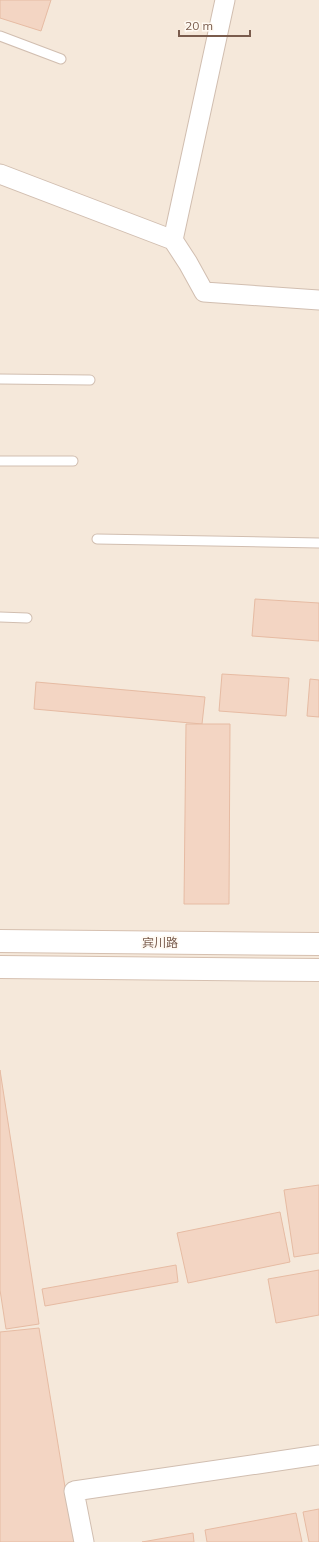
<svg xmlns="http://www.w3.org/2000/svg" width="319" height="1542" viewBox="0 0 319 1542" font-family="Mulish,'Noto Sans SC',sans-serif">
<rect width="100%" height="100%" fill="#fdf6ec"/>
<rect fill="#f5e8da" x="0" y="0" width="319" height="1542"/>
<g fill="#f3d5c3" stroke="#e6bba3">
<path d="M 0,0 L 51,0 L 41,31 L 0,18 Z"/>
<path d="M 255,599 L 319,603 L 319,641 L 252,636 Z"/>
<path d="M 222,674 L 289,678 L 286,716 L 219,711 Z"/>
<path d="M 310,679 L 319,680 L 319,717 L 307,716 Z"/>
<path d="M 36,682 L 205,697 L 202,724 L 34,709 Z"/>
<path d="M 186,724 L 230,724 L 229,904 L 184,904 Z"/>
<path d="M 0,1070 L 39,1324 L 6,1329 L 0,1290 Z"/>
<path d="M 319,1185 L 319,1253 L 294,1257 L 284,1190 Z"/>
<path d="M 280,1212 L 290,1262 L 188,1283 L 177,1233 Z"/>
<path d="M 176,1265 L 178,1282 L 45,1306 L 42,1289 Z"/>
<path d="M 319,1270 L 319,1315 L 276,1323 L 268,1279 Z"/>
<path d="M 39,1328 L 74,1542 L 0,1542 L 0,1332 Z"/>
<path d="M 319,1509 L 319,1542 L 309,1542 L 303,1512 Z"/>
<path d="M 296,1513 L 302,1542 L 207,1542 L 205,1530 Z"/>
<path d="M 193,1533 L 194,1542 L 142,1542 Z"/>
</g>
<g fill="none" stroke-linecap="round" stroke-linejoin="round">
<defs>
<g id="service">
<path d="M 0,36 L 61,59"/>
<path d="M 0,379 L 90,380"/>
<path d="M 0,461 L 73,461"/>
<path d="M 97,539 L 319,543"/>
<path d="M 0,617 L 27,618"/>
</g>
<g id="minor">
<path d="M 0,174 L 173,240 L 188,263 L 204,292 L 319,300"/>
<path d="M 173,240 L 225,0"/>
<path d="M 84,1542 L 74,1491 L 319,1455"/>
</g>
<g id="secondary">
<path d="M 0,941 L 319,944"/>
<path d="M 0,967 L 319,970"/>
</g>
</defs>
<use href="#service" stroke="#d1beb0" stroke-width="11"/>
<use href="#minor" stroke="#d1beb0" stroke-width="21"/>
<use href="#secondary" stroke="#d6c0b0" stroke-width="24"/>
<use href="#service" stroke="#fff" stroke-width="9"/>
<use href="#minor" stroke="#fff" stroke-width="19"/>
<use href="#secondary" stroke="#fff" stroke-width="22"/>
</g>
<g text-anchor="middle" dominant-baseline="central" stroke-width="3.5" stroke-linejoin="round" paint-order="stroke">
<g font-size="12" fill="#7a5c4d" stroke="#fffaf3">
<text x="160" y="942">宾川路</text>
</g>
</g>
<path d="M179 30v6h71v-6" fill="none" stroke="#7a5c4d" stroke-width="2"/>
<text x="185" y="30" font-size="12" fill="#7a5c4d" stroke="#fffaf3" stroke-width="3" paint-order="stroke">20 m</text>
</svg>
